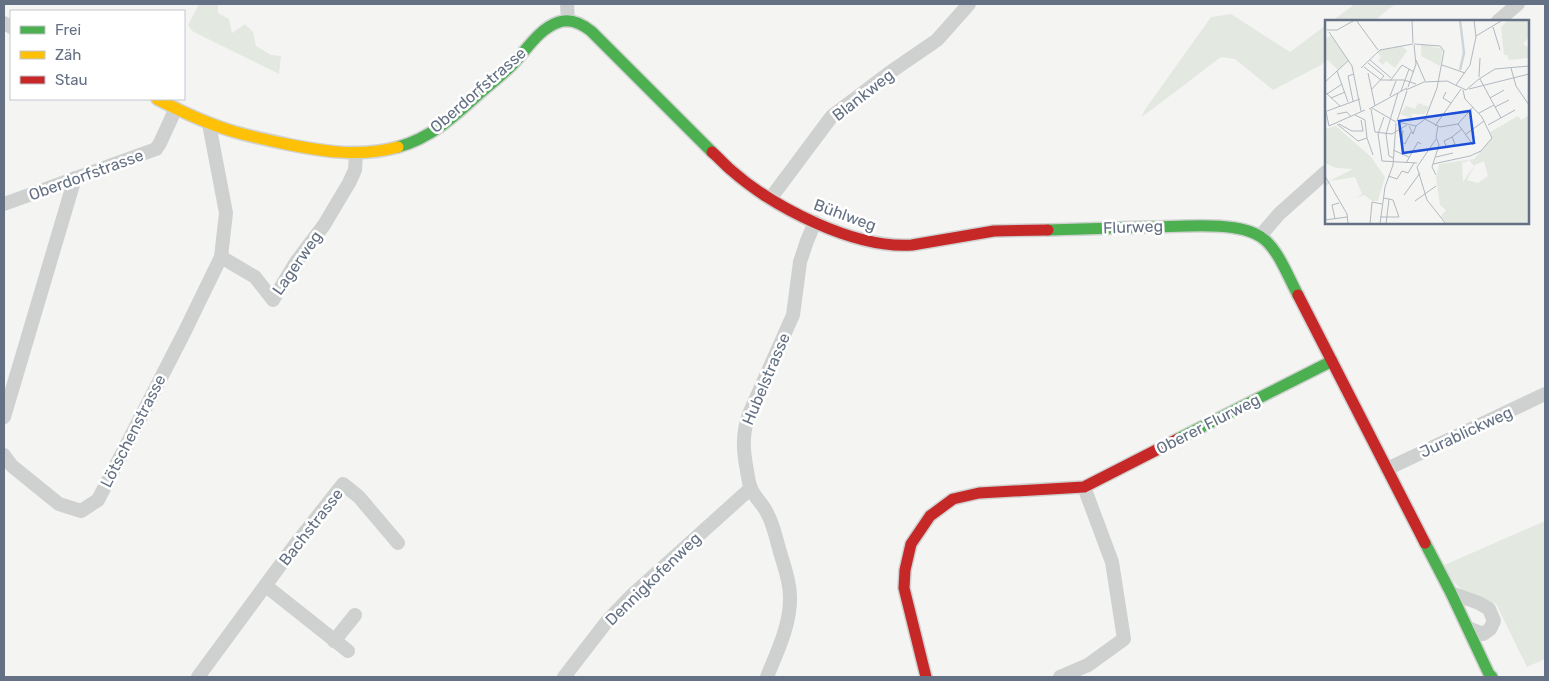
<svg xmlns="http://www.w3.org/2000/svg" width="1549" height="681" viewBox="0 0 1549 681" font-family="Rubik,sans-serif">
<rect width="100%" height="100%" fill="#f4f5f3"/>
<g fill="#e3e8e1">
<path d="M 199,4 L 218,4 L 218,13 L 229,19 L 232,33 L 245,24 L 253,32 L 256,46 L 271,55 L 281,56 L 279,74 L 192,31 L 188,25 Z"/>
<path d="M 1355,4 L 1395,4 L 1374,21 L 1332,21 Z"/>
<path d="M 1231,14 L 1290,52 L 1326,25 L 1326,60 L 1321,65 L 1273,90 L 1235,59 L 1221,57 L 1142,117 L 1144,111 L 1211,17 Z"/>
<path d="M 1545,521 L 1545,659 L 1527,667 L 1496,604 L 1464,592 L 1454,582 L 1442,566 Z"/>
</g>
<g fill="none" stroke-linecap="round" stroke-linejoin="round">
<defs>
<g id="fast">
<path d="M 398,147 C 431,138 455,116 480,93 C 491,84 502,75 512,65 C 526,51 538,29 559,22 C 571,18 582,24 591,31 L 712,152"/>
<path d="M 1048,230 C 1081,229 1115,228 1148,227 C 1178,227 1237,220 1261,237 C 1278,248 1288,277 1298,295"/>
<path d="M 1178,439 L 1332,361"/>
<path d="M 1425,543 L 1451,593 L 1489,674 L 1492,677"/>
</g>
<path id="slow" d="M 157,99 C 182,112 208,124 235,132 C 253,137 272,141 291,145 C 327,152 362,157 398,147"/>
<g id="jam">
<path d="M 712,152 C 719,158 725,165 731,170 C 774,208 855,249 912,245 L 994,231 L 1048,230"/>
<path d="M 1298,295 L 1425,543"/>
<path d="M 926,677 L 904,588 L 905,570 L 911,544 L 930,516 L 953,499 L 979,493 L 1084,487 L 1178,439"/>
</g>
</defs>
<use href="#fast" stroke="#d0d2d2" stroke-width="14"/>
<use href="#slow" stroke="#d0d2d2" stroke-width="14"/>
<use href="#jam" stroke="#d0d2d2" stroke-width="14"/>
<g stroke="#cfd0d0" stroke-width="14">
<path d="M 567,4 L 568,21"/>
<path d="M 1498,21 L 1518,4"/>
<path d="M 4,23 L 11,27"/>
<path d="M 209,124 L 226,213 L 221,257 L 255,277 L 273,300 L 296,262 L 324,225 L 349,183 L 355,170 L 356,154"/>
<path d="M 770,199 L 832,116 L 889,73 L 937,40 L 969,4"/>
<path d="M 4,204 L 156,149 L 160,143 L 176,108"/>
<path d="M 1261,235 L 1279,214 L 1326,172"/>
<path d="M 4,417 L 75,178"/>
<path d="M 4,455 L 12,466 L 59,504 L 81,511 L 98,500 L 183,335 L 221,257"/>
<path d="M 1387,469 L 1545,394"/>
<path d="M 266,586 L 348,651"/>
<path d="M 1451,593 L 1479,603 L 1489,609 L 1494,621 L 1490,629 L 1483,634 L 1468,628"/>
<path d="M 334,641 L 355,615"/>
<path d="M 198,677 L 298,541 L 343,484 L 359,497 L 398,543"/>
<path d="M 564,677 L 608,620 L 630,597 L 751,488"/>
<path d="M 767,677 C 777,652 791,624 790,596 C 790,581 784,566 780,552 C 776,539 774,526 768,515 C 764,505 756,499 751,489 C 749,484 748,477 747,471 C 743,450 742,434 749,414 L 793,315 L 800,262 L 807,241 L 815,222"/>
<path d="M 1060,677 L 1088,665 L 1124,639 L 1112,562 L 1084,487"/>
</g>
<use href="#fast" stroke="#4caf50" stroke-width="11"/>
<use href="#slow" stroke="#ffc107" stroke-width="11"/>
<use href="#jam" stroke="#c62828" stroke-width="11"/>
</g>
<g text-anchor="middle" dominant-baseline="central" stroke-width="5" stroke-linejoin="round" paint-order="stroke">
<g font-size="16" fill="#647184" stroke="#fff">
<text transform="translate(478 90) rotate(-41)">Oberdorfstrasse</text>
<text transform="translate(863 95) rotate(-38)">Blankweg</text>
<text transform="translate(86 175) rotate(-20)">Oberdorfstrasse</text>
<text transform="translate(845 215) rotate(20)">Bühlweg</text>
<text transform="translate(1133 227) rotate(-2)">Flurweg</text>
<text transform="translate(297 263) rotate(-55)">Lagerweg</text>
<text transform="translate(766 379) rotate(-67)">Hubelstrasse</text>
<text transform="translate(1208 424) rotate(-27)">Oberer Flurweg</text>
<text transform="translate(133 431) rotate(-63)">Lötschenstrasse</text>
<text transform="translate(1466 432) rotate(-25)">Jurablickweg</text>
<text transform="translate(311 527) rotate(-52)">Bachstrasse</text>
<text transform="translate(653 579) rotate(-44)">Dennigkofenweg</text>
</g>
</g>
<g transform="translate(1325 20)">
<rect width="204" height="204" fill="#f4f5f3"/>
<path d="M 183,0 L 204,0 L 204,17 L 198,24 L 204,28 L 204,38 L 184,40 L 182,35 L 179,35 L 176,7 ZM 5,15 L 23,40 L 13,50 L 3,40 L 0,42 L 0,20 ZM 96,24 L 118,29 L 115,46 L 96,36 ZM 77,26 L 82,31 L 70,48 L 61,41 L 58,45 L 53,41 L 56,37 L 52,32 L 55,30 ZM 93,83 L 104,87 L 100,94 L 87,94 L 87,99 L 84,100 L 87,103 L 82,101 L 86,98 L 75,94 L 81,86 L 79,85 L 90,89 ZM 204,95 L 204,204 L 122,204 L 116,196 L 121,190 L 115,185 L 111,158 L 114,144 L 149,139 L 167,118 L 165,112 L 193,96 L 196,100 ZM 144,140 L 149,146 L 138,162 L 137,141 L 139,143 ZM 159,141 L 163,156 L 153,163 L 142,160 L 150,145 ZM 11,106 L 46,137 L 60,157 L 53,181 L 47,181 L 39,175 L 31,178 L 37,174 L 30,157 L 5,161 L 0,168 L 0,157 L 2,162 L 28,149 L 11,148 L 0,143 L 0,109 Z" fill="#e3e8e1" fill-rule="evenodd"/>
<path fill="none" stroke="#ced5d9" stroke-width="2.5" d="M 135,50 L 139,33 L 135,0"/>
<path fill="none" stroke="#b1b8c0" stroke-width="1" d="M 31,0 L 53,30M 87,0 L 88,23M 168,7 L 175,30M 2,10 L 12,10 L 30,0M 4,12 L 27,46 L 36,91M 151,16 L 176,1M 89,24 L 115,26 L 119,31 L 112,68 L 100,99M 45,40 L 66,58M 91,40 L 100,61M 43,43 L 59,56 L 46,70M 117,45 L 140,53M 39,47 L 56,60 L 79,60 L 91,64M 36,48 L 55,30 L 88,24M 186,48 L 191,66 L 204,85M 12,51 L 23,82M 43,53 L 50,86M 154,57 L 155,38M 154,59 L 170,49 L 204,46M 155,59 L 176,98M 65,61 L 77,45 L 89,52M 0,62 L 24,40M 131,65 L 145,45 L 151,17 L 149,0M 83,67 L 91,44 L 89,25M 144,69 L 204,54M 81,70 L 99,62 L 122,61 L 141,70 L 154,59M 76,71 L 84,49M 0,72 L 15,86M 121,72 L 118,78 L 126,83M 2,74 L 17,64M 65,76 L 71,61M 6,78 L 20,72M 165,78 L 179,70M 28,81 L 23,56 L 29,54M 0,87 L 4,106M 170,87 L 184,80M 47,88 L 71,102M 44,89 L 82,68M 46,89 L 50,112 L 67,114 L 82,105M 2,91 L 35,79M 154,93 L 169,85M 12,94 L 22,92 L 26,97M 59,97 L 53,114 L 57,141 L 92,143M 72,101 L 82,71M 73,102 L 91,106 L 100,99 L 115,107 L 133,104 L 148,87M 12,104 L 33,121 L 42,118 L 40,100 L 30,95M 14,104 L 27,111 L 38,111 L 36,100M 133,104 L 148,125M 163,105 L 190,90M 4,106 L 40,90M 84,106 L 88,114 L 91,106M 110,106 L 136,69M 78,110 L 77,122 L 80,124 L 86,112M 141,114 L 159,101M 127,117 L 119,121 L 122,128 L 130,124 L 127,117 L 137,109M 42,118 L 48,135M 111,119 L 92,147 L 102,180 L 121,204M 68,130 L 84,137M 111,137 L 128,133M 68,138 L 64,136 L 61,114 L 73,73M 81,143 L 93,122 L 96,124M 108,144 L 145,136 L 156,131 L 167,118 L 157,97 L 140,79 L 138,70M 111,155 L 107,147 L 114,125 L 111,117 L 113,106M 0,156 L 22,194 L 23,204M 63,156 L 72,159 L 77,151 L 83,153 L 89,143M 79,175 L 95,153M 58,178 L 64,179 L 61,204M 90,181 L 111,166M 55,197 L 74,197 L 68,180 L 64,179M 10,199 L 7,185 L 14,183M 0,200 L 22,197M 45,204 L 47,182 L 57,184M 55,204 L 60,167 L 68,145 L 71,103"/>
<path fill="#1d4ed8" fill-opacity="0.15" stroke="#1d4ed8" stroke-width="2.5" d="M 145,91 L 149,123 L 78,133 L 74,101 Z"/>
<rect width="204" height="204" fill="none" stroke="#647184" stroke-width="2.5"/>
</g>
<rect width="1549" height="681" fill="none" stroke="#647184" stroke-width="10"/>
<rect x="10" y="10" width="175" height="90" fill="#ffffff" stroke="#c1c6ce"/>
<rect x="20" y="26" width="25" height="8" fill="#4caf50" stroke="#c1c6ce"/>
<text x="55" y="35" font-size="15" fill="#647184">Frei</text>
<rect x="20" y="51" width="25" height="8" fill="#ffc107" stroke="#c1c6ce"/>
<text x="55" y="60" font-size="15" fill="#647184">Zäh</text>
<rect x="20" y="76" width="25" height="8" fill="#c62828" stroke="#c1c6ce"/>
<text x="55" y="85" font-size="15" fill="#647184">Stau</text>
</svg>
